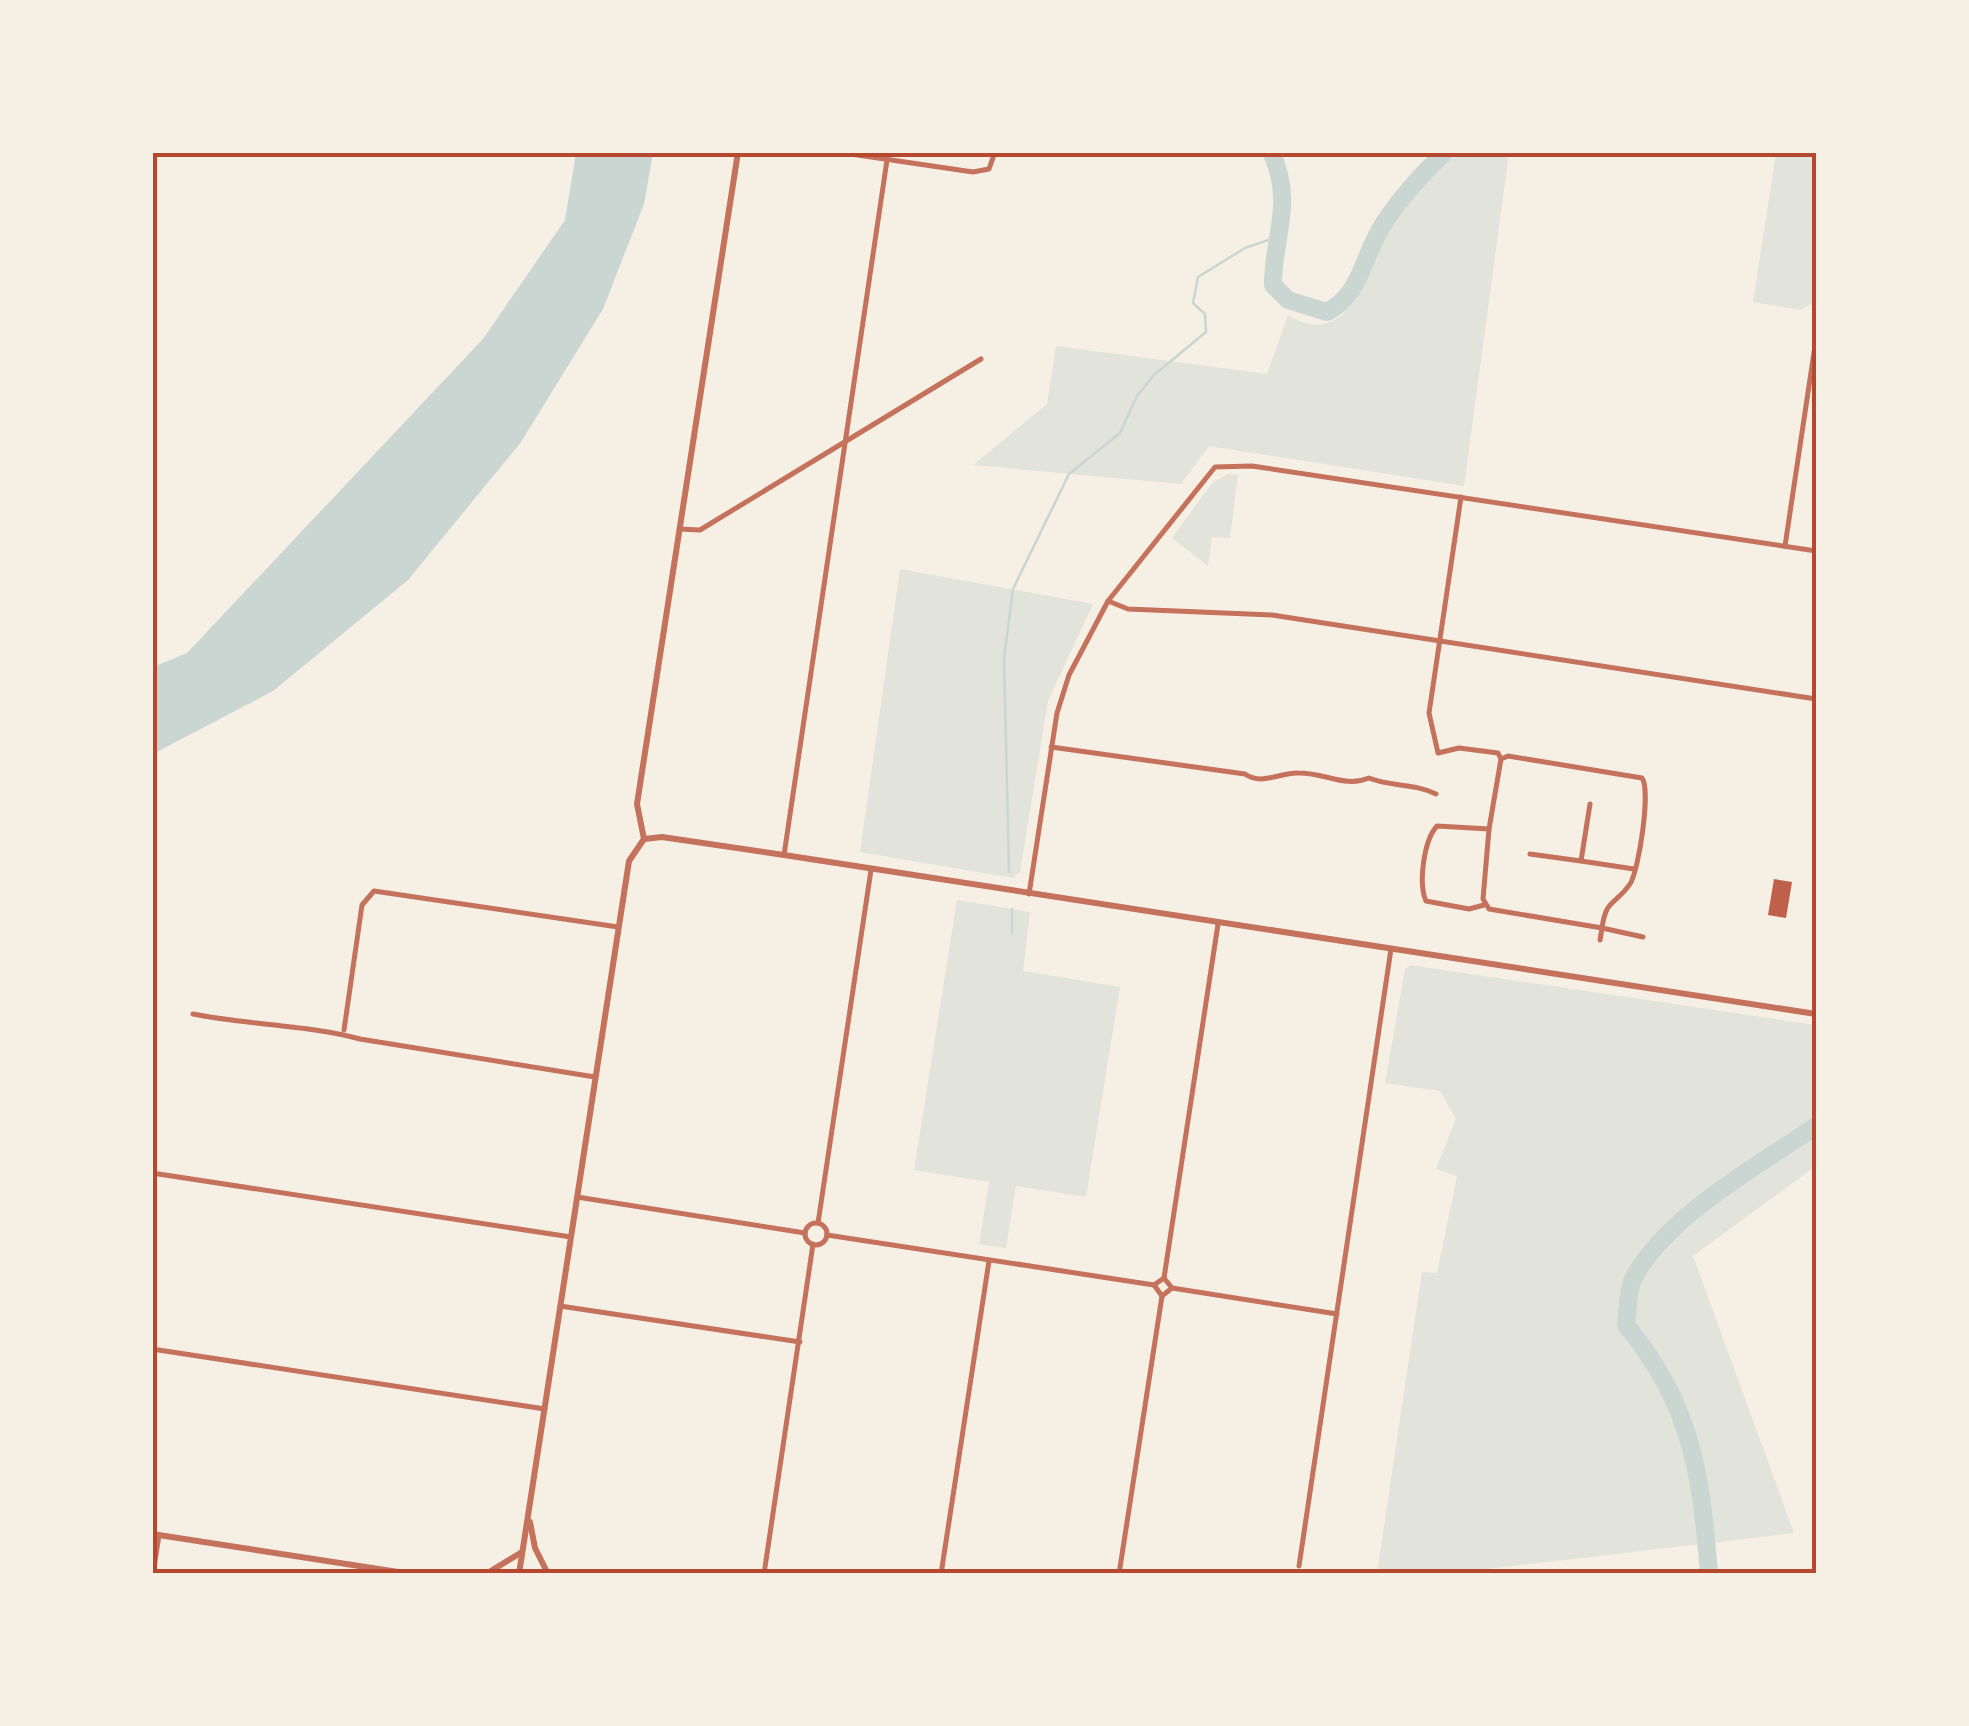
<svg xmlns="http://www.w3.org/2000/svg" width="1969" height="1726" viewBox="0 0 1969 1726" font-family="Lato,sans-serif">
<rect width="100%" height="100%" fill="#f6efe4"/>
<g fill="#e2e4dc">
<path d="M 1455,153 L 1509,153 L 1464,486 L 1209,446 L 1181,484 L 973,465 L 1047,404 L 1056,346 L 1267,374 L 1288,315 C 1350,354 1368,266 1389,229 C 1405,200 1432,175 1455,153 Z"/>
<path d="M 1776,153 L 1816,153 L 1816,301 L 1801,310 L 1753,302 Z"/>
<path d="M 1228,474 L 1238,475 L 1230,538 L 1212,537 L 1208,566 L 1172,538 L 1212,483 Z"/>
<path d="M 900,569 L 1093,604 L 1048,701 L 1020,872 L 1013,878 L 860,852 Z"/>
<path d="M 957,900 L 1030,912 L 1023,971 L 1120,987 L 1086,1197 L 1016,1186 L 1006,1248 L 979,1244 L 989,1182 L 914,1170 Z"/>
<path d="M 1410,965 L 1816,1025 L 1816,1166 L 1693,1256 L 1794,1533 L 1453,1573 L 1377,1573 L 1422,1272 L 1437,1273 L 1457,1176 L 1436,1169 L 1456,1119 L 1440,1091 L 1385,1083 L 1405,969 Z"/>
</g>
<path fill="#c9d6d2" d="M 576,153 L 653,153 L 644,204 L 603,309 L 521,442 L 408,580 L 273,691 L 153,754 L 153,667 L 187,653 L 483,339 L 565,220 Z"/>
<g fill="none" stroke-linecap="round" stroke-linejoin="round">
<g stroke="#c9d6d2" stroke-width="2.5">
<path d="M 1009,872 L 1004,658 L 1013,589 L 1069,474 L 1120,433 L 1137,396 L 1154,375 L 1206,332 L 1205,314 L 1193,303 L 1198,277 L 1245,248 L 1280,236"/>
<path d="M 1012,909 L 1012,933"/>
</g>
<g stroke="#c9d6d2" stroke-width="18">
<path d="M 1271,152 C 1295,203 1273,235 1273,285 L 1288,300 L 1327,312 C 1362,294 1363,254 1384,223 C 1401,197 1422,174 1445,152"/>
<path d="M 1709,1574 C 1701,1473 1692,1405 1626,1325 C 1628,1311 1627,1292 1633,1279 C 1666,1216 1759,1165 1816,1126"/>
</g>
</g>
<path fill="#bf614a" d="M 1774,879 L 1792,882 L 1786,918 L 1768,915 Z"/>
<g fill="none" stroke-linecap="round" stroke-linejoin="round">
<g stroke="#c5725c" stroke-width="5">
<path d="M 837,152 L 973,172 L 989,169 L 995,152"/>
<path d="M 1461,497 L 1429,713 L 1438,753 L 1459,748 L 1498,753 L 1501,759"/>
<path d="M 680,529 L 700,530 L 981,359"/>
<path d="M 1785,546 L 1816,339"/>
<path d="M 1108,601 L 1128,609 L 1272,615 L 1816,699"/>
<path d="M 1051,747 L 1245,774 C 1262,786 1280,772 1299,773 C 1326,773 1345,788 1369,778 C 1391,787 1414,783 1436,794"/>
<path d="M 1590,804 L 1581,861 L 1634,869"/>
<path d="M 1489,829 L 1501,759 L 1508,756 L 1642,778 C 1651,790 1639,870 1630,884 C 1616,905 1606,898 1602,928 L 1643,937"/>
<path d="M 1530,854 L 1581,861"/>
<path d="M 784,855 L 887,160"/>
<path d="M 1029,894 L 1057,713 L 1069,675 L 1108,601 L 1215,467 L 1252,466 L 1816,551"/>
<path d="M 1484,905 L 1469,909 L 1426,901 C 1418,883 1424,840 1437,826 L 1489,829 L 1483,899 L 1489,909 L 1602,928 L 1600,940"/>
<path d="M 193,1014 C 248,1025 310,1025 360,1039 L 595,1077"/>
<path d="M 344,1030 L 362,905 L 374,891 L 618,927"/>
<path d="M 152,1173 L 571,1237"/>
<path d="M 577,1197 L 805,1233"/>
<path d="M 818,1223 L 871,870"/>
<circle cx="816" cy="1234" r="11"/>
<path d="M 827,1235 L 1154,1285"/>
<path d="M 1164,1278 L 1218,924"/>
<path d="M 1172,1288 L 1337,1314"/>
<path d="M 1162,1296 L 1172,1288 L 1164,1278"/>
<path d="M 1162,1296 L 1154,1285 L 1164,1278"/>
<path d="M 560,1306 L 800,1342"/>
<path d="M 152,1349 L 545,1409"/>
<path d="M 1299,1566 L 1391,949"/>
<path d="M 153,1574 L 159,1535"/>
<path d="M 764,1574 L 813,1244"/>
<path d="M 941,1574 L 989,1261"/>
<path d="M 1119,1574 L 1162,1296"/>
</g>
<g stroke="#c5725c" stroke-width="6">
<path d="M 644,839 L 662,837 L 784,855 L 1816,1014"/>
<path d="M 644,839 L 637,804 L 738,152"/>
<path d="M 530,1522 L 535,1548 L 548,1574"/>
<path d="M 152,1534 L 411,1574"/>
<path d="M 486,1574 L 522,1552"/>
<path d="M 519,1574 L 629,861 L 644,839"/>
</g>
</g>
<rect width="1969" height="1726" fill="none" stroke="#f6efe4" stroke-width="310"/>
<rect x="155" y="155" width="1659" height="1416" fill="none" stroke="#b5482f" stroke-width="4"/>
</svg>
